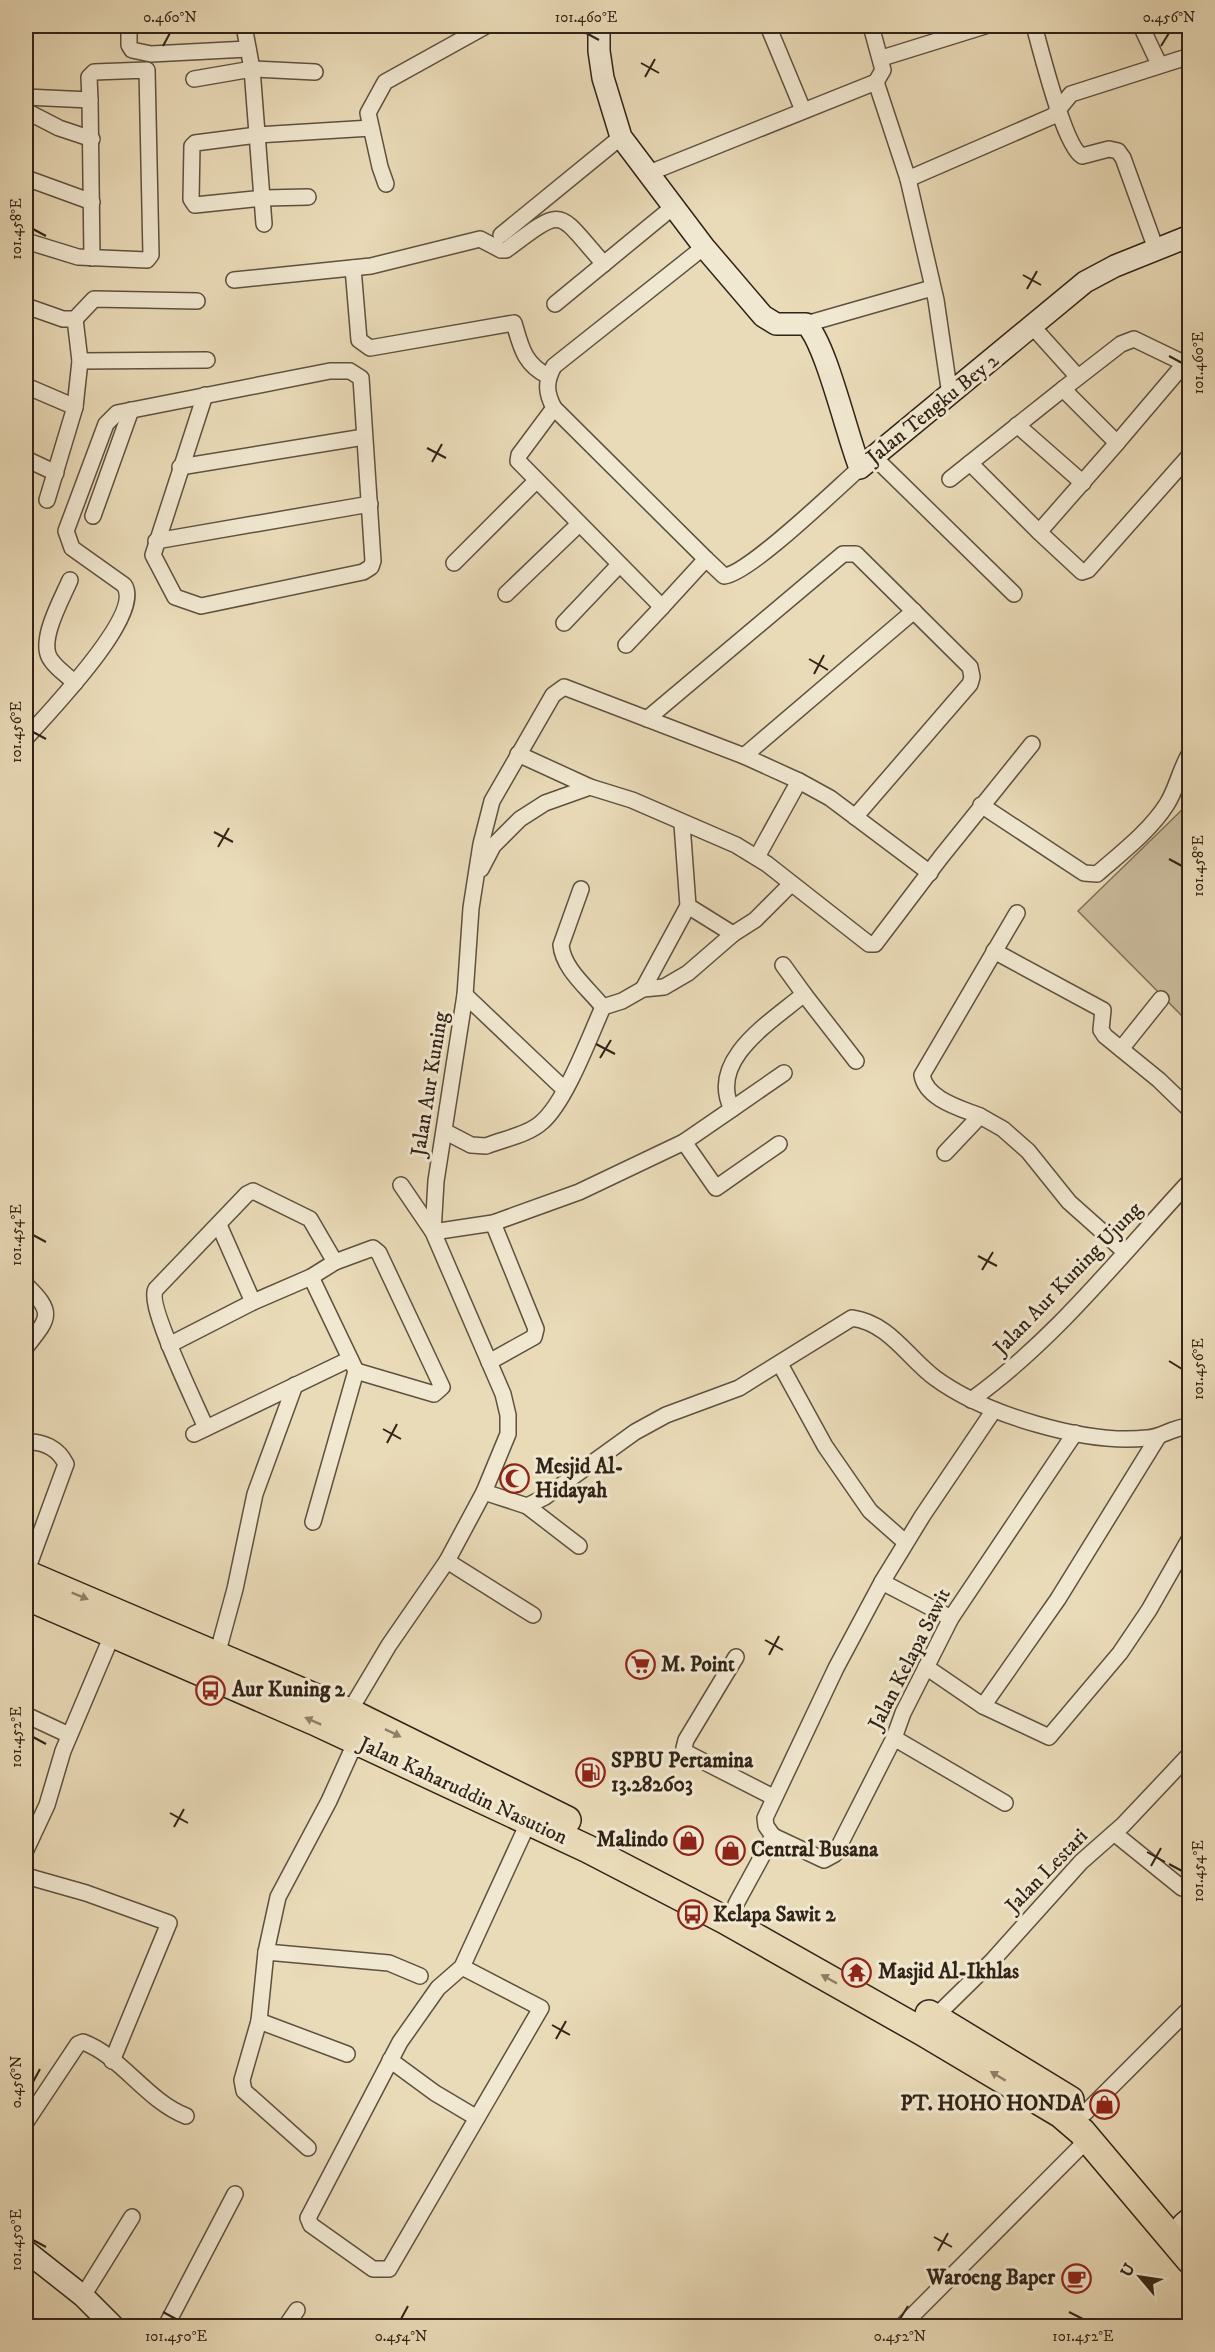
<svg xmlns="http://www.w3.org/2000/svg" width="1215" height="2352" viewBox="0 0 1215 2352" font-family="'IM FELL DW Pica',serif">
<rect width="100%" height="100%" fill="#eadbb8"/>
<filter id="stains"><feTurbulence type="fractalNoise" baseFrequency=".00333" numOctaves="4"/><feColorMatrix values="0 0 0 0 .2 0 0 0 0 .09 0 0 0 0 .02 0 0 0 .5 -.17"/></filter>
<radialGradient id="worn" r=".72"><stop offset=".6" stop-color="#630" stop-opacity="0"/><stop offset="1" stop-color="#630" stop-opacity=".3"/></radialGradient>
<path fill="#cbbc9d" stroke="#7e705a" stroke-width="1.5" d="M 1189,803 L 1189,1023 L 1078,911 Z"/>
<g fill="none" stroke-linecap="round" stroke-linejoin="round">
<defs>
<g id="street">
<path d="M 129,26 L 129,45 L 132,50 L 151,54 L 248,49"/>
<path d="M 244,26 L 252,69 L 264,224"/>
<path d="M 768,26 L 803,110"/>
<path d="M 1034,26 C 1041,50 1064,146 1082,156 L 1109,149 L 1118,151 L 1123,158 L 1156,249"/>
<path d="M 1141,26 L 1159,64"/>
<path d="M 882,58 L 985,26"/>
<path d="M 194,79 L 252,69 L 315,72"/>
<path d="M 876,82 L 908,179 L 1053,116 L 1071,94 L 1190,56"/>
<path d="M 26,97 L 90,100 L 89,77 L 94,72 L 147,70 L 151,255 L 147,260 L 78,257 L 26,241"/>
<path d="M 90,100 L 92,258"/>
<path d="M 26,111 L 59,128 L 92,139"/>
<path d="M 649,173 L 876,82 L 883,70 L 871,26"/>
<path d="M 26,178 L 92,202"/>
<path d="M 908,179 L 936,300 L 950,395"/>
<path d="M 386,184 L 380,167 L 368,113 L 385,82 L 486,26"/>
<path d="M 308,197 L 264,198 L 195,205 L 191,199 L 192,146 L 195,143 L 257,135 L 371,128"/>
<path d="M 501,235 L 621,137"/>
<path d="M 704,247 L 554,366 C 545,382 546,393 554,408 L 519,455 L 518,461 L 662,607 L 706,559 L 724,576 C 749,574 837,488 860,468"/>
<path d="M 353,268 L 359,340 L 370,348 L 514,323 C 521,347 524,364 548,376"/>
<path d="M 234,280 L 371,266 L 480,239 L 501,250 L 506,250 C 566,205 556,210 604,264"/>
<path d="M 555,304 L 673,207"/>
<path d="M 26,306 L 63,319 L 75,319 L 94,299 L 197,301"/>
<path d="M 806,324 L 932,288"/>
<path d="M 1033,327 L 1078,377"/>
<path d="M 80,361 L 207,360"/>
<path d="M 26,386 L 75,407"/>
<path d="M 1063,389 L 1121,344 L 1134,339 L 1190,366"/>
<path d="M 554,408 L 706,559"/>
<path d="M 1017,425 L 1083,483"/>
<path d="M 1117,443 L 1185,363"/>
<path d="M 875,458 L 1014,594"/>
<path d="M 26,459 L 56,473"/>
<path d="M 970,463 L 1039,532"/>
<path d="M 180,467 L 364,437"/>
<path d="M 950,479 L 1063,389 L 1117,443 L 1039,532 L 1082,572 L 1088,570 L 1190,455"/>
<path d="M 47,500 L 75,407 L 80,361 L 75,319"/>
<path d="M 93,516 L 131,410"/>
<path d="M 156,541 L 370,504"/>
<path d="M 454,563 L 536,481"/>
<path d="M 70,580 C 62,599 37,642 51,660 C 57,669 68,676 75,683"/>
<path d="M 506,594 L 578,525"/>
<path d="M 564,623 L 619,565"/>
<path d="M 626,645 L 662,607"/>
<path d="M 647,719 L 843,554 L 856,554 L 970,667 L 972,677 L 970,684 L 855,817"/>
<path d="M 26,738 C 46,715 145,614 124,585 L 72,548 L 66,531 L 106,424 L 117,413 L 330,371 L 350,371 L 361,378 L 373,561 L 371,567 L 363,572 L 201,606 L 175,597 L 153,555 L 205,395"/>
<path d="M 518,754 L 590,787"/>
<path d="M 744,756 L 914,611"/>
<path d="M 981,805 L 1084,873 L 1097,874 C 1121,853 1150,831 1167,804 C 1177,788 1180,769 1190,753"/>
<path d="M 757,857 L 799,781"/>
<path d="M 481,869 L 493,846 L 520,819 L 545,803 L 590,787 L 632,800 L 736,845 L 767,864 L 869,944 L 875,944 L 941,857 L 1032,744"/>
<path d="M 581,889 L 561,945 C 563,969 588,988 603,1007"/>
<path d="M 688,906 L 733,934"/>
<path d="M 994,951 L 1103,1010 L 1101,1030 L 1105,1036 L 1159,1080 L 1190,1110"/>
<path d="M 643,989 L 688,906 L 682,824"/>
<path d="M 804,994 L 856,1061"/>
<path d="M 465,995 L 564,1089"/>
<path d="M 1121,1049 L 1161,999"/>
<path d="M 732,1109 L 784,1073"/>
<path d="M 980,1116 C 960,1108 926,1099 922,1075 L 1017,913"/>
<path d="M 446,1132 L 471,1145 L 486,1146 C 503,1139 528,1135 542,1122 C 566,1101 589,1038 603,1007 L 622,1001 L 643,989 L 664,987 L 688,973 L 733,934 L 755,920 L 791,884"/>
<path d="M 684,1142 L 716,1188 L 779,1144"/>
<path d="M 945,1153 L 980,1116 L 1003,1129 L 1028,1151 L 1069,1202 L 1124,1251"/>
<path d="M 401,1185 L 433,1232 L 493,1223 L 579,1192 L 684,1142 L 732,1109 C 707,1060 771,1022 804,994 L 783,965"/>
<path d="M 219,1225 L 253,1302"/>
<path d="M 311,1277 L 356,1371 L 313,1522"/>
<path d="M 26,1285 C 55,1313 49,1318 26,1347"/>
<path d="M 169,1345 L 253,1302 L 311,1277 L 335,1262 L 373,1248 L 379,1253 L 442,1387 L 434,1394 L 356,1371"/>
<path d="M 489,1362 L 534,1337 L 536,1329 L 493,1223"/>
<path d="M 780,1364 L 825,1446 L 870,1511 L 905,1542"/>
<path d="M 971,1400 C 1055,1340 1120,1256 1190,1181"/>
<path d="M 206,1428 C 197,1406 146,1304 156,1289 L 247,1194 L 253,1191 L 310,1219 L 335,1262"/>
<path d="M 194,1434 L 350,1359"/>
<path d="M 26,1442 C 43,1441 58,1448 66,1464 L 26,1573"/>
<path d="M 484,1492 L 527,1506 L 545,1497 L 635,1432 L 666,1415 L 739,1388 L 852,1318 C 889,1323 908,1358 935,1378 C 984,1414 1086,1445 1147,1438 C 1163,1437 1170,1428 1190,1426"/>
<path d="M 527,1506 L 579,1546"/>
<path d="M 447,1561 L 533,1615"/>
<path d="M 882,1582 L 951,1618"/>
<path d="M 217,1655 L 235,1589 L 255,1494 L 295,1385"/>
<path d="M 736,1657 L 686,1740 L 684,1748 L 687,1753 L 773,1797"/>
<path d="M 926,1667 L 983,1706 L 1049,1737 L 1120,1653 L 1149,1610 L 1190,1538"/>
<path d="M 983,1706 L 1058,1599 L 1158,1437"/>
<path d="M 349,1712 L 389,1645 L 447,1561 L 484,1492 L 508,1434 L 508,1415 L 503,1394 L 433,1232 L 436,1181 L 465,995 L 471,908 L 481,844 L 492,801 L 553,695 L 564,687 L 744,756 L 799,781 L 830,798 L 930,873"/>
<path d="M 26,1715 L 69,1735"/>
<path d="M 894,1738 L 1005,1803"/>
<path d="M 1114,1833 L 1182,1888"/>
<path d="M 773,1836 L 824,1860 L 835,1854 L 894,1738 L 903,1713 L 951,1618 L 1075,1433"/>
<path d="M 26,1850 L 47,1805 L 63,1751 L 113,1633"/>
<path d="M 26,1876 L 86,1893 L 169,1923 L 112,2061"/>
<path d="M 736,1904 L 773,1836 L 766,1826 L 765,1818 L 836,1668 L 882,1582 L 923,1515 L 994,1410"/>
<path d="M 266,1952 L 389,1963 L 420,1976"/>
<path d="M 462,1967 L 541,2008 L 389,2269 L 373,2269 L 311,2225 L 308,2218 L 400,2042 L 438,1988 L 462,1967 L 529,1821"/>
<path d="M 935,2017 L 992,1961 L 1081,1862 L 1123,1825 L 1190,1754"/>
<path d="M 259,2021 L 347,2054"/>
<path d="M 390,2060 L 435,2093 L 477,2118"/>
<path d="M 1085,2113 L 1190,2008"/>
<path d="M 26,2122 L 78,2044 L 83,2042 C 121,2056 147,2101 186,2116"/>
<path d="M 308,2148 L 244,2091 L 242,2080 L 259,2021 L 266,1952 L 278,1897 L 329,1801 L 356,1741"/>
<path d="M 83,2296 L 132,2217"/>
<path d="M 166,2326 L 235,2194"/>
<path d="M 286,2326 L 297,2310"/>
<path d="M 902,2326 L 1089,2138"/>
</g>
<g id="secondary">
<path d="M 599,26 L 599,51 L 603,78 L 621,137 L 704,247 L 763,316 L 776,324 L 806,324 C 826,343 847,436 860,468 L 1085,282 L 1115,266 L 1190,236"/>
<path d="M 1183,2224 L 1190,2218"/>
<path d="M 26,2251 L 83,2296 L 113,2326"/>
</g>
<g id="highway">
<path d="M 26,1574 L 349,1712 L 567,1820"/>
<path d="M 26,1596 L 314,1721 L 588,1849 L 725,1920 L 923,2032 L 1061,2114 L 1082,2132 L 1190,2260"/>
<path d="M 929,2014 L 1070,2100"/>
</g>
</defs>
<use href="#street" stroke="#5f513f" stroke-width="18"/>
<use href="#secondary" stroke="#312317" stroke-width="24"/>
<use href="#highway" stroke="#312317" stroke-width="30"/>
<use href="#street" stroke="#f1e8d1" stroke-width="15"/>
<use href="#secondary" stroke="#f1e8d1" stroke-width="21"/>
<use href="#highway" stroke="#eadbb8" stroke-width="27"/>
</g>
<defs><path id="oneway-solid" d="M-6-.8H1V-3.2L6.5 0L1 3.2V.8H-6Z" transform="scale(1.5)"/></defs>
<g fill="#8e7f68">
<use href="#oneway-solid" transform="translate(80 1596) rotate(22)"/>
<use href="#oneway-solid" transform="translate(313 1721) rotate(-156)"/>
<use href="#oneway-solid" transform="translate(393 1733) rotate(26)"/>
<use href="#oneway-solid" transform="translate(829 1979) rotate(-151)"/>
<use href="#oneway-solid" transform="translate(998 2076) rotate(-149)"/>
</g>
<path fill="none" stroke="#312317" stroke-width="2" d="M 586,33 L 599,40M 163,46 L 170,33M 1161,46 L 1169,33M 641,63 L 659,73M 645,77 L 655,59M 33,229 L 46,236M 1023,275 L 1041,285M 1027,289 L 1037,271M 1169,356 L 1182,363M 427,448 L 446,458M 432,462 L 442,444M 809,659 L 828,670M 814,674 L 824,655M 33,732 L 46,739M 214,832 L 233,842M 218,847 L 229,828M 1169,859 L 1182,866M 596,1044 L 615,1054M 600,1058 L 611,1040M 33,1235 L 46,1242M 978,1256 L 997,1266M 982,1270 L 993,1252M 1169,1361 L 1182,1369M 383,1429 L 401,1439M 387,1443 L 397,1424M 765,1640 L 783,1650M 769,1655 L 779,1636M 33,1737 L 46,1744M 170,1813 L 188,1823M 174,1827 L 184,1809M 1147,1852 L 1165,1862M 1169,1864 L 1182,1871M 1151,1866 L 1161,1848M 552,2025 L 570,2035M 556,2039 L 566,2021M 33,2082 L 40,2069M 934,2237 L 952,2247M 33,2240 L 46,2247M 938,2251 L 948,2233M 163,2312 L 176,2319M 1069,2312 L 1083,2319M 401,2319 L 408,2306M 900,2319 L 908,2306"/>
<defs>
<symbol id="mosque-ring" viewBox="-11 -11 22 22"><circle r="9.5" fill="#f1e8d1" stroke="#8f2418" stroke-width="1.5"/><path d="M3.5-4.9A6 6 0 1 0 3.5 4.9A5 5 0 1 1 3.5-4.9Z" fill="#8f2418"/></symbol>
<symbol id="supermarket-ring" viewBox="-11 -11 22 22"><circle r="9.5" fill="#f1e8d1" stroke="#8f2418" stroke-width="1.5"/><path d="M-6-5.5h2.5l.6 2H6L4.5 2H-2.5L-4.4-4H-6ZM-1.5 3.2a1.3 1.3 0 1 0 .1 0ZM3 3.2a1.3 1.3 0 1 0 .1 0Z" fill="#8f2418"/></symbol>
<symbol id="bus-ring" viewBox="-11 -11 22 22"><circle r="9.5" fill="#f1e8d1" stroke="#8f2418" stroke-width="1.5"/><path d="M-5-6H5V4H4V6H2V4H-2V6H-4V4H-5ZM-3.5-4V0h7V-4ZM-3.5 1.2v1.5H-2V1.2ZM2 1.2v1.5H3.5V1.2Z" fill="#8f2418"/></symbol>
<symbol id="fuel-ring" viewBox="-11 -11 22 22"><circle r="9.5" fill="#f1e8d1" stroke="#8f2418" stroke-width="1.5"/><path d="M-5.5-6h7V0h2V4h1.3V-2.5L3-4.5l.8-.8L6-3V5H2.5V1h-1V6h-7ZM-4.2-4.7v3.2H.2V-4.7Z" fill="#8f2418"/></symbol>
<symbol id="shop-ring" viewBox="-11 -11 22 22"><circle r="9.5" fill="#f1e8d1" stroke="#8f2418" stroke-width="1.5"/><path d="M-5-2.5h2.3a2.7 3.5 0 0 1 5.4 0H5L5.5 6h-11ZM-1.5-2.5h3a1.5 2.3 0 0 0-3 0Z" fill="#8f2418"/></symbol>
<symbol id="temple-ring" viewBox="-11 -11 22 22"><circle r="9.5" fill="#f1e8d1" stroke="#8f2418" stroke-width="1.5"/><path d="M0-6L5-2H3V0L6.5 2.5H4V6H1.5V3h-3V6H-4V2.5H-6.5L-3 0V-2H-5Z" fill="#8f2418"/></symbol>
<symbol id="cafe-ring" viewBox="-11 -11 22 22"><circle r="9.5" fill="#f1e8d1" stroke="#8f2418" stroke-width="1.5"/><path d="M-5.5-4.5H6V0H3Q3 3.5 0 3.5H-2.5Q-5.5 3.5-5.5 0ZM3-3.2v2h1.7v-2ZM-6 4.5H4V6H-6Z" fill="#8f2418"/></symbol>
</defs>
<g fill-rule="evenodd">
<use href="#mosque-ring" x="498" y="1462" width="33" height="33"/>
<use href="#supermarket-ring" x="624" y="1648" width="33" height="33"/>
<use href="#bus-ring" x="194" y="1674" width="33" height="33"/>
<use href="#fuel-ring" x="574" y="1756" width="33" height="33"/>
<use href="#shop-ring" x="672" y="1824" width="33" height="33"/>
<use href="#shop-ring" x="714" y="1834" width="33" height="33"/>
<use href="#bus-ring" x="676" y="1898" width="33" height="33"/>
<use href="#temple-ring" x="840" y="1956" width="33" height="33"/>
<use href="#shop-ring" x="1088" y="2088" width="33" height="33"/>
<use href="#cafe-ring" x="1060" y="2262" width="33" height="33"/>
</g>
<g text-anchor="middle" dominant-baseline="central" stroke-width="6" stroke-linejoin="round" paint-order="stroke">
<g font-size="21" fill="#312317" stroke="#f1e8d1">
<text transform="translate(933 409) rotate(-39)">Jalan Tengku Bey 2</text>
<text transform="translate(430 1084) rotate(-81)">Jalan Aur Kuning</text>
<text transform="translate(1068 1279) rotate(-46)">Jalan Aur Kuning Ujung</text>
<text transform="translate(910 1659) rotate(-63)">Jalan Kelapa Sawit</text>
<text transform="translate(463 1791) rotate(25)">Jalan Kaharuddin Nasution</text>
<text transform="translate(1047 1871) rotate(-46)">Jalan Lestari</text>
</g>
<g font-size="21" font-weight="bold" fill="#312317" stroke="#f1e8d1" text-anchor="start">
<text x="535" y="1467">Mesjid Al-<tspan x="535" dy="24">Hidayah</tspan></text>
<text x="661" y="1665">M. Point</text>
<text x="232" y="1690">Aur Kuning 2</text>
<text x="611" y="1761">SPBU Pertamina<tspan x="611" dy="24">13.282603</tspan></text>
<text x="668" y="1840" text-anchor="end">Malindo</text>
<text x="751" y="1850">Central Busana</text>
<text x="713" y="1915">Kelapa Sawit 2</text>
<text x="878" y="1972">Masjid Al-Ikhlas</text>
<text x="1084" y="2104" text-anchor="end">PT. HOHO HONDA</text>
<text x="1055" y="2278" text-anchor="end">Waroeng Baper</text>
</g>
</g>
<rect width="1215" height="2352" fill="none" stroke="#eadbb8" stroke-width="66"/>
<g transform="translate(1140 2277) rotate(299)" stroke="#f1e8d1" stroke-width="4.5" paint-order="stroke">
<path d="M0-4.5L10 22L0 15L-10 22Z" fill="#312317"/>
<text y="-9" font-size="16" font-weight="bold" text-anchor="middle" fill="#312317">U</text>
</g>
<rect x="33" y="33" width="1149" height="2286" fill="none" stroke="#312317" stroke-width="2"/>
<g font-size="15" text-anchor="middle" fill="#312317">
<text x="170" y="22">0.460°N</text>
<text x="586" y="22">101.460°E</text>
<text x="1169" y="22">0.456°N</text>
<text transform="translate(16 229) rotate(-90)" y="5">101.458°E</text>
<text transform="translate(1198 363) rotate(-90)" y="5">101.460°E</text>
<text transform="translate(16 732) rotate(-90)" y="5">101.456°E</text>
<text transform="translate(1198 866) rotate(-90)" y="5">101.458°E</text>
<text transform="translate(16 1235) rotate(-90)" y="5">101.454°E</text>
<text transform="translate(1198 1369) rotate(-90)" y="5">101.456°E</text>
<text transform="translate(16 1737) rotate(-90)" y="5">101.452°E</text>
<text transform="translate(1198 1871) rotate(-90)" y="5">101.454°E</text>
<text transform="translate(16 2082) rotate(-90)" y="5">0.456°N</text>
<text transform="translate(16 2240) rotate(-90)" y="5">101.450°E</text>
<text x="176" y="2341">101.450°E</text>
<text x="401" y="2341">0.454°N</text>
<text x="900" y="2341">0.452°N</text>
<text x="1083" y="2341">101.452°E</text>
</g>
<rect width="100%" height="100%" filter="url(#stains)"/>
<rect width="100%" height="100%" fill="url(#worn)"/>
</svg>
